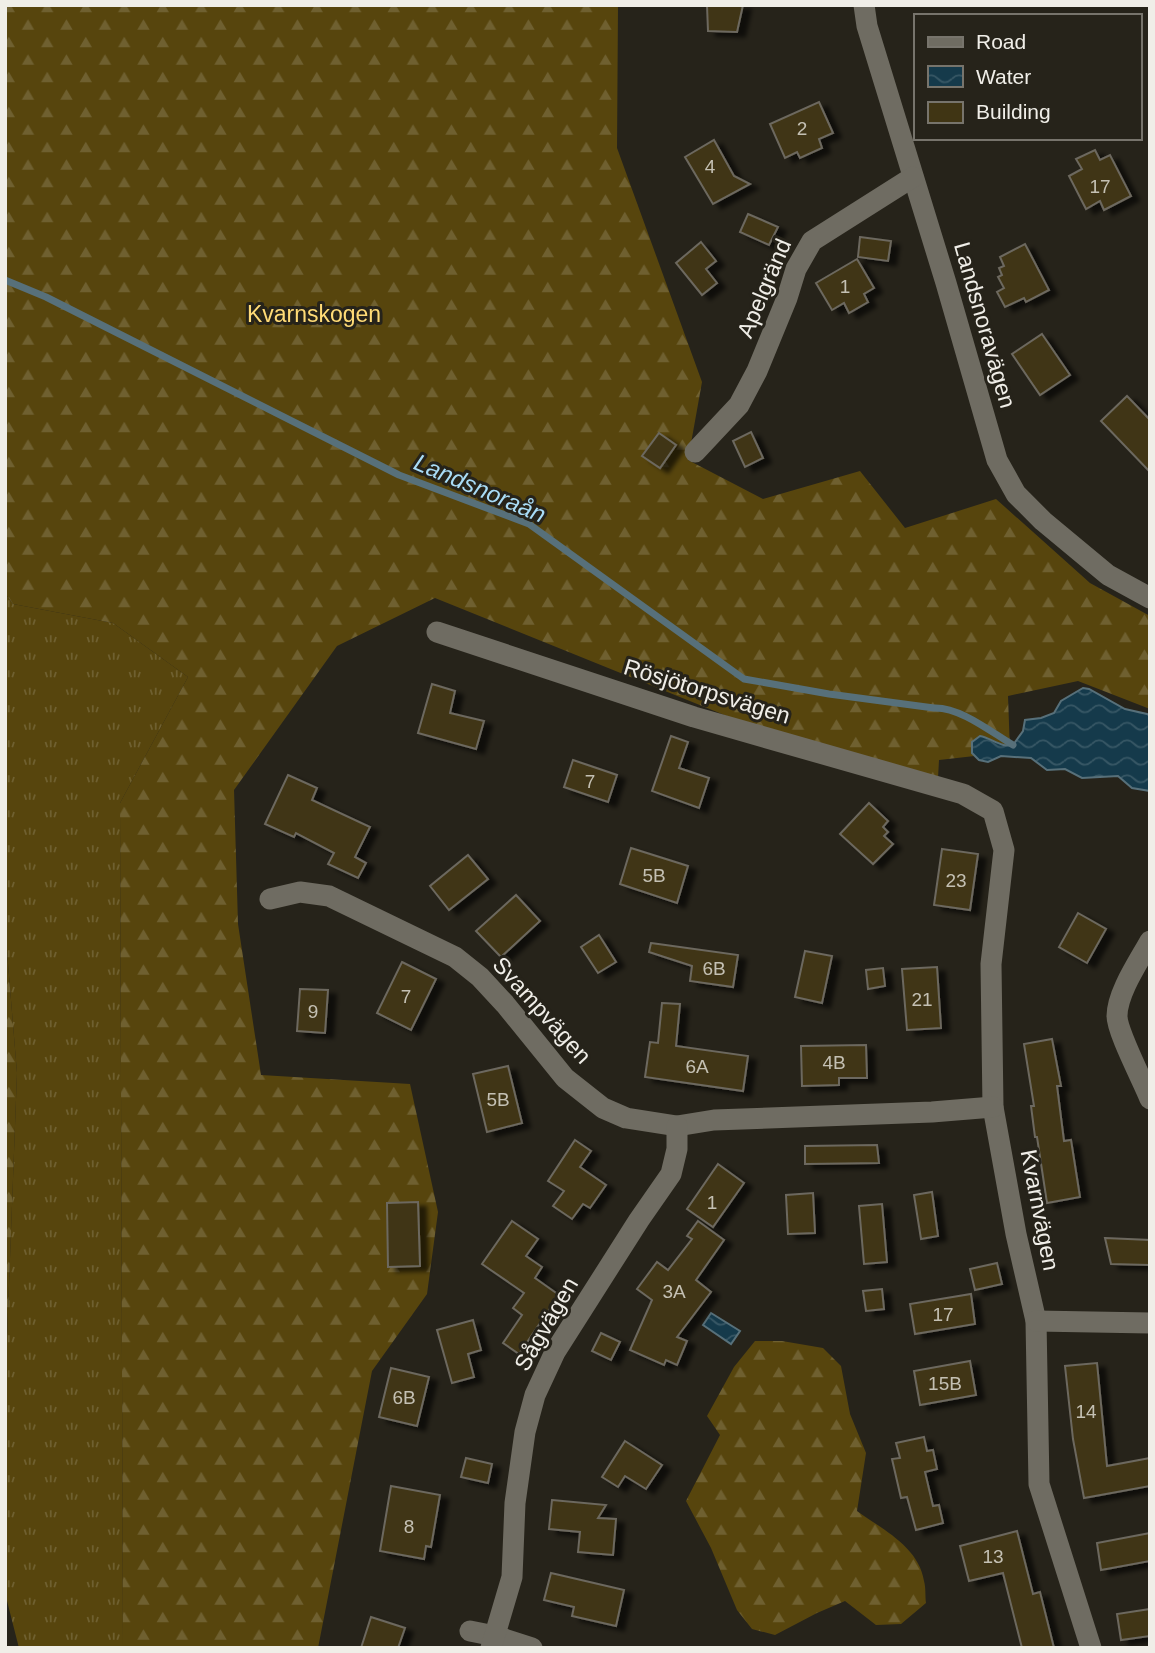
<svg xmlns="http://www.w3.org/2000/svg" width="1155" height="1653" viewBox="0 0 1155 1653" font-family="Arial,sans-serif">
<defs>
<pattern id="grass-tufts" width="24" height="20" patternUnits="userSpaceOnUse" patternTransform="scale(1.75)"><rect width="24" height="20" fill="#57450d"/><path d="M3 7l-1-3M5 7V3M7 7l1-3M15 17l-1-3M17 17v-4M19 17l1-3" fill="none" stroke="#6f6030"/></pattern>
<pattern id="forest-firs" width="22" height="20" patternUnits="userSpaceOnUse" patternTransform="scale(1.75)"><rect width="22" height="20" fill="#57450d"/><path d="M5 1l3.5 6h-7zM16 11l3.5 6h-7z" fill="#6f6030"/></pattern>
<pattern id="water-waves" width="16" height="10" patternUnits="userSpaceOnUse" patternTransform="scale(1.75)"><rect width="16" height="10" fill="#153a4b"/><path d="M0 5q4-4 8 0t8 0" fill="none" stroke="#375765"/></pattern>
<filter id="shadow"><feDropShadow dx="8" dy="4.5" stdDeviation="2" flood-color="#0009"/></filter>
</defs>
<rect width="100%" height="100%" fill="#26231a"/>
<path fill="url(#grass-tufts)" d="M 5,593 L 13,604 L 113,623 L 188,677 L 120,803 L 123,1648 L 19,1648 L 5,1593 L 5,1391 L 17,1073 L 5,927 Z"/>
<g fill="url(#forest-firs)">
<path d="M 5,5 L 618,5 L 617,148 L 702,382 L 688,460 L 763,499 L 860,471 L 905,528 L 996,499 L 1090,583 L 1150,616 L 1150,709 L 1078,681 L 1008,696 L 1010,752 L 939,760 L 938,778 L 801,746 L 435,598 L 337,646 L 234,790 L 238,924 L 261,1075 L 410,1084 L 438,1212 L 427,1294 L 372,1371 L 318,1648 L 123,1648 L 120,803 L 188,677 L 113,623 L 13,604 L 5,593 Z"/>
<path d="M 5,927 L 17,1073 L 5,1391 Z"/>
<path d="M 755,1341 L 782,1341 L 823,1348 L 841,1366 L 850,1414 L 866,1453 L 857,1511 C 882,1529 919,1547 924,1581 C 926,1588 925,1596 926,1603 L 901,1624 L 876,1625 L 845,1601 L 817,1613 L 775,1635 L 752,1629 L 737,1610 L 711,1548 L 686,1501 L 720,1435 L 707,1416 L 734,1367 Z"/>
</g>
<g fill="url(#water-waves)" stroke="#57707a" stroke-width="2">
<path d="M 1083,688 L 1089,689 L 1125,709 L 1147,714 L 1150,716 L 1150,791 L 1132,788 L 1118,776 L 1082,778 L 1065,769 L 1047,770 L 1031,758 L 1001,756 L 988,762 L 979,760 L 972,753 L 972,742 L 980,736 C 991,738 1002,748 1013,745 L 1023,731 L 1025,720 L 1041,718 L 1054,713 L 1061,701 Z"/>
<path d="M 711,1313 L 740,1331 L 731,1344 L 703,1325 Z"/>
</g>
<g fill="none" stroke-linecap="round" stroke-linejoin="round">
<path stroke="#57707a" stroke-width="7" d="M 5,280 L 46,297 L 399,475 L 529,524 L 744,679 L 829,694 L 934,708 C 960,707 991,732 1013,745"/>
</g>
<g fill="#403514" stroke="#6c685e" stroke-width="2" filter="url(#shadow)">
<path d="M 707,5 L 743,5 L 737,32 L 708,31 Z"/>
<path d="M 819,102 L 833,133 L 819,139 L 822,148 L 800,158 L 797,152 L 785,158 L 770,124 Z"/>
<path d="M 714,140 L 734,176 L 750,184 L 713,204 L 685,157 Z"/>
<path d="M 1095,150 L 1100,160 L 1110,155 L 1131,196 L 1104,210 L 1100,201 L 1086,209 L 1069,176 L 1082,169 L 1076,159 Z"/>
<path d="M 748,214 L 778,227 L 769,245 L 740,232 Z"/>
<path d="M 860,237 L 891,241 L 888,261 L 858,257 Z"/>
<path d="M 701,242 L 716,261 L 706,269 L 717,283 L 702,295 L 676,263 Z"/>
<path d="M 1025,244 L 1049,290 L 1026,302 L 1024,298 L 1005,307 L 997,292 L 1004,288 L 998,277 L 1002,275 L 999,268 L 1004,266 L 1000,257 Z"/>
<path d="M 857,259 L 874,288 L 864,294 L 868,302 L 849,313 L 844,303 L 832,310 L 816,283 Z"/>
<path d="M 1042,334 L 1070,375 L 1040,395 L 1012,354 Z"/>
<path d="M 1127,396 L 1150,420 L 1150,472 L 1101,421 Z"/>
<path d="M 751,432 L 763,458 L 745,467 L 733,441 Z"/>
<path d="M 659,433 L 676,445 L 660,468 L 642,456 Z"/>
<path d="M 432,684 L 455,691 L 450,713 L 484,721 L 476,749 L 418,733 Z"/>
<path d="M 671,736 L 688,742 L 679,768 L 709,778 L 699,808 L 652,791 Z"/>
<path d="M 573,760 L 617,775 L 608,802 L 564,787 Z"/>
<path d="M 288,775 L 317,788 L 312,800 L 370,827 L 355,857 L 366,863 L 358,878 L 328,864 L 334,853 L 296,833 L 294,837 L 265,824 Z"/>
<path d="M 869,803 L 888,821 L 883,827 L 888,832 L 884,836 L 893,844 L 873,864 L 840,834 Z"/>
<path d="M 631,848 L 688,866 L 677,903 L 620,884 Z"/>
<path d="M 942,849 L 978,854 L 970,910 L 934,905 Z"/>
<path d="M 468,855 L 488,879 L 449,910 L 430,886 Z"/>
<path d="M 516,895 L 540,921 L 501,957 L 476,931 Z"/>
<path d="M 1078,913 L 1106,929 L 1087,963 L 1059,947 Z"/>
<path d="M 599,935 L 616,962 L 598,973 L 581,947 Z"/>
<path d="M 651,943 L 738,955 L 733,987 L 690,981 L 692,966 L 649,952 Z"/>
<path d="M 805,951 L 832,956 L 822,1003 L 795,997 Z"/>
<path d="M 402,962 L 436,979 L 411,1030 L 377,1013 Z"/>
<path d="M 937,967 L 941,1028 L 907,1030 L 902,969 Z"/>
<path d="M 883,968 L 885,986 L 868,989 L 866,970 Z"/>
<path d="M 300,989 L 328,990 L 325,1033 L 297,1031 Z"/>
<path d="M 662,1003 L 680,1004 L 676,1046 L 748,1056 L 743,1091 L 645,1077 L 650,1042 L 658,1043 Z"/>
<path d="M 1052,1039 L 1061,1086 L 1057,1086 L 1064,1141 L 1071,1140 L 1080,1197 L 1047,1203 L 1037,1137 L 1035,1137 L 1031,1106 L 1034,1106 L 1024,1044 Z"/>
<path d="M 866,1045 L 867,1078 L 839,1078 L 839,1085 L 802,1086 L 801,1046 Z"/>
<path d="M 508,1066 L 522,1123 L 487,1132 L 473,1074 Z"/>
<path d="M 575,1140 L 591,1151 L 580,1167 L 606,1185 L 590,1208 L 583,1204 L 572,1219 L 553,1206 L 564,1191 L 548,1181 Z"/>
<path d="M 877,1145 L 879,1163 L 805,1164 L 805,1146 Z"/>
<path d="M 718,1164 L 744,1183 L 713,1227 L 687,1209 Z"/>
<path d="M 932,1192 L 938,1236 L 921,1239 L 914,1195 Z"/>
<path d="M 813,1193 L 815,1233 L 788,1234 L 786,1195 Z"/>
<path d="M 418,1202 L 420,1266 L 388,1267 L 387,1203 Z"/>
<path d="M 882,1204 L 887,1262 L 864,1264 L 859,1206 Z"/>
<path d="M 512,1221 L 538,1239 L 526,1256 L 542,1267 L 535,1278 L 559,1295 L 519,1354 L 503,1343 L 522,1315 L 513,1308 L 524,1293 L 482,1264 Z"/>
<path d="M 698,1221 L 724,1240 L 696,1280 L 711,1292 L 677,1337 L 687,1341 L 677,1365 L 666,1360 L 664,1365 L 630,1350 L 652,1300 L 637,1289 L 657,1262 L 668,1270 L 692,1239 L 687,1236 Z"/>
<path d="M 1105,1238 L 1150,1240 L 1150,1265 L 1111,1264 Z"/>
<path d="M 997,1263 L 1002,1284 L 975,1290 L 970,1269 Z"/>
<path d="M 882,1289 L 884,1309 L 866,1311 L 863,1291 Z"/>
<path d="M 971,1294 L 975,1324 L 915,1334 L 910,1304 Z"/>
<path d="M 473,1320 L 481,1350 L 468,1354 L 474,1377 L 452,1383 L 437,1330 Z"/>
<path d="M 601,1333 L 620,1342 L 611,1360 L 592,1351 Z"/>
<path d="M 970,1361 L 976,1395 L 920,1405 L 914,1371 Z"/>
<path d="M 1097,1363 L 1107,1466 L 1150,1458 L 1150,1486 L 1084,1498 L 1073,1439 L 1065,1366 Z"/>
<path d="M 391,1368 L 429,1377 L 417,1426 L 379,1417 Z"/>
<path d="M 924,1437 L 927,1451 L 933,1450 L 937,1469 L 925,1472 L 933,1506 L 939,1505 L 943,1523 L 916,1530 L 907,1497 L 901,1498 L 892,1459 L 900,1458 L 896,1443 Z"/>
<path d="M 625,1441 L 662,1465 L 646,1489 L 625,1476 L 618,1487 L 602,1477 Z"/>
<path d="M 466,1458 L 492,1464 L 488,1483 L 461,1477 Z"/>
<path d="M 391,1486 L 440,1495 L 431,1547 L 426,1546 L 424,1559 L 380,1551 Z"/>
<path d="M 552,1500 L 606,1505 L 598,1518 L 616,1519 L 613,1555 L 578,1552 L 580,1532 L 549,1529 Z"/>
<path d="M 1017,1531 L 1033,1594 L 1040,1592 L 1054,1648 L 1022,1648 L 1003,1573 L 969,1581 L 960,1546 Z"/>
<path d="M 1150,1533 L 1150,1561 L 1101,1570 L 1097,1543 Z"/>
<path d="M 551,1573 L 624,1590 L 616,1626 L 572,1616 L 574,1607 L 544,1600 Z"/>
<path d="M 1150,1609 L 1150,1636 L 1121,1640 L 1117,1614 Z"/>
<path d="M 371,1617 L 405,1628 L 398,1648 L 361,1648 Z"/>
</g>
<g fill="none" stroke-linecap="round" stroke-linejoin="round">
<g stroke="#6f6c62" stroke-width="21">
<path d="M 864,5 L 867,26 L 946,283 L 997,460 L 1016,494 L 1043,521 L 1108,575 L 1150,598"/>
<path d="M 695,452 L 739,405 L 757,371 L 787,298 L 796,269 L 812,241 L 913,177"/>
<path d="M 437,632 L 694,717 L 963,794 L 993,811 L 1004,850 L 991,964 L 993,1107 L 1016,1234 L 1036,1321 L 1039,1484 L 1091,1648"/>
<path d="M 270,899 L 300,892 L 329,896 L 455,957 L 480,977 L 505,1004 L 565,1078 L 603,1108 L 626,1118 L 677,1126 L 714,1120 L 932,1112 L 993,1107"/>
<path d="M 1150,941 C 1139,961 1117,993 1117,1016 C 1117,1032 1143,1081 1150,1099"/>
<path d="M 1036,1321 L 1150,1323"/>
<path d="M 470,1631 L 495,1636 L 532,1648"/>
<path d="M 491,1648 L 512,1577 L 515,1503 L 525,1432 L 535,1395 L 555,1352 L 639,1220 L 671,1174 L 677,1149 L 677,1126"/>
</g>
</g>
<g text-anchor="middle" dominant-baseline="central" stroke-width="6" stroke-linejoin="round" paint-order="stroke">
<g font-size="19" fill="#c4c0b3">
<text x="802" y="128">2</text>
<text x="710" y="166">4</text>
<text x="1100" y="186">17</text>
<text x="845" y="286">1</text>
<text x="590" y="781">7</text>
<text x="654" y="875">5B</text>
<text x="956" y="880">23</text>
<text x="714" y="968">6B</text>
<text x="406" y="996">7</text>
<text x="922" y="999">21</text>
<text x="313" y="1011">9</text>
<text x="834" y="1062">4B</text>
<text x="697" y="1066">6A</text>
<text x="498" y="1099">5B</text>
<text x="712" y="1202">1</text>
<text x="674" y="1291">3A</text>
<text x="943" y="1314">17</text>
<text x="945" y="1383">15B</text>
<text x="404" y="1397">6B</text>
<text x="1086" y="1411">14</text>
<text x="409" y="1526">8</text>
<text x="993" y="1556">13</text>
</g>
<g font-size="23" fill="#f0eee8" stroke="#26231a">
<text transform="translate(764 288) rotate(-67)">Apelgränd</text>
<text transform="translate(985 325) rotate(74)">Landsnoravägen</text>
<text transform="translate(707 691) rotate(17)">Rösjötorpsvägen</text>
<text transform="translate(542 1010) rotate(48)">Svampvägen</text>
<text transform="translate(1040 1210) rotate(79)">Kvarnvägen</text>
<text transform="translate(546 1324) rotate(-60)">Sågvägen</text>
</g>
<g font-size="23" fill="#ffdb76" stroke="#26231a">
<text x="314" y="314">Kvarnskogen</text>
</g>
<g font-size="24" font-style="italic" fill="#a9dcf6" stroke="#26231a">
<text transform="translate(480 488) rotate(23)">Landsnoraån</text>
</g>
</g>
<rect width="1155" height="1653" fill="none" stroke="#f0eee8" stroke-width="14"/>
<rect x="914" y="14" width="228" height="126" fill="#26231a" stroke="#77746c" stroke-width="2"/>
<rect x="928" y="37" width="35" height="10" fill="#6f6c62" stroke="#77746c" stroke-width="2"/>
<text x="976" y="49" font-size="21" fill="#f0eee8">Road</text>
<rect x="928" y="66" width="35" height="21" fill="url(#water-waves)" stroke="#77746c" stroke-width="2"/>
<text x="976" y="84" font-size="21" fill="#f0eee8">Water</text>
<rect x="928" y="102" width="35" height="21" fill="#403514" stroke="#77746c" stroke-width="2"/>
<text x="976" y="119" font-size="21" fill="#f0eee8">Building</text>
</svg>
